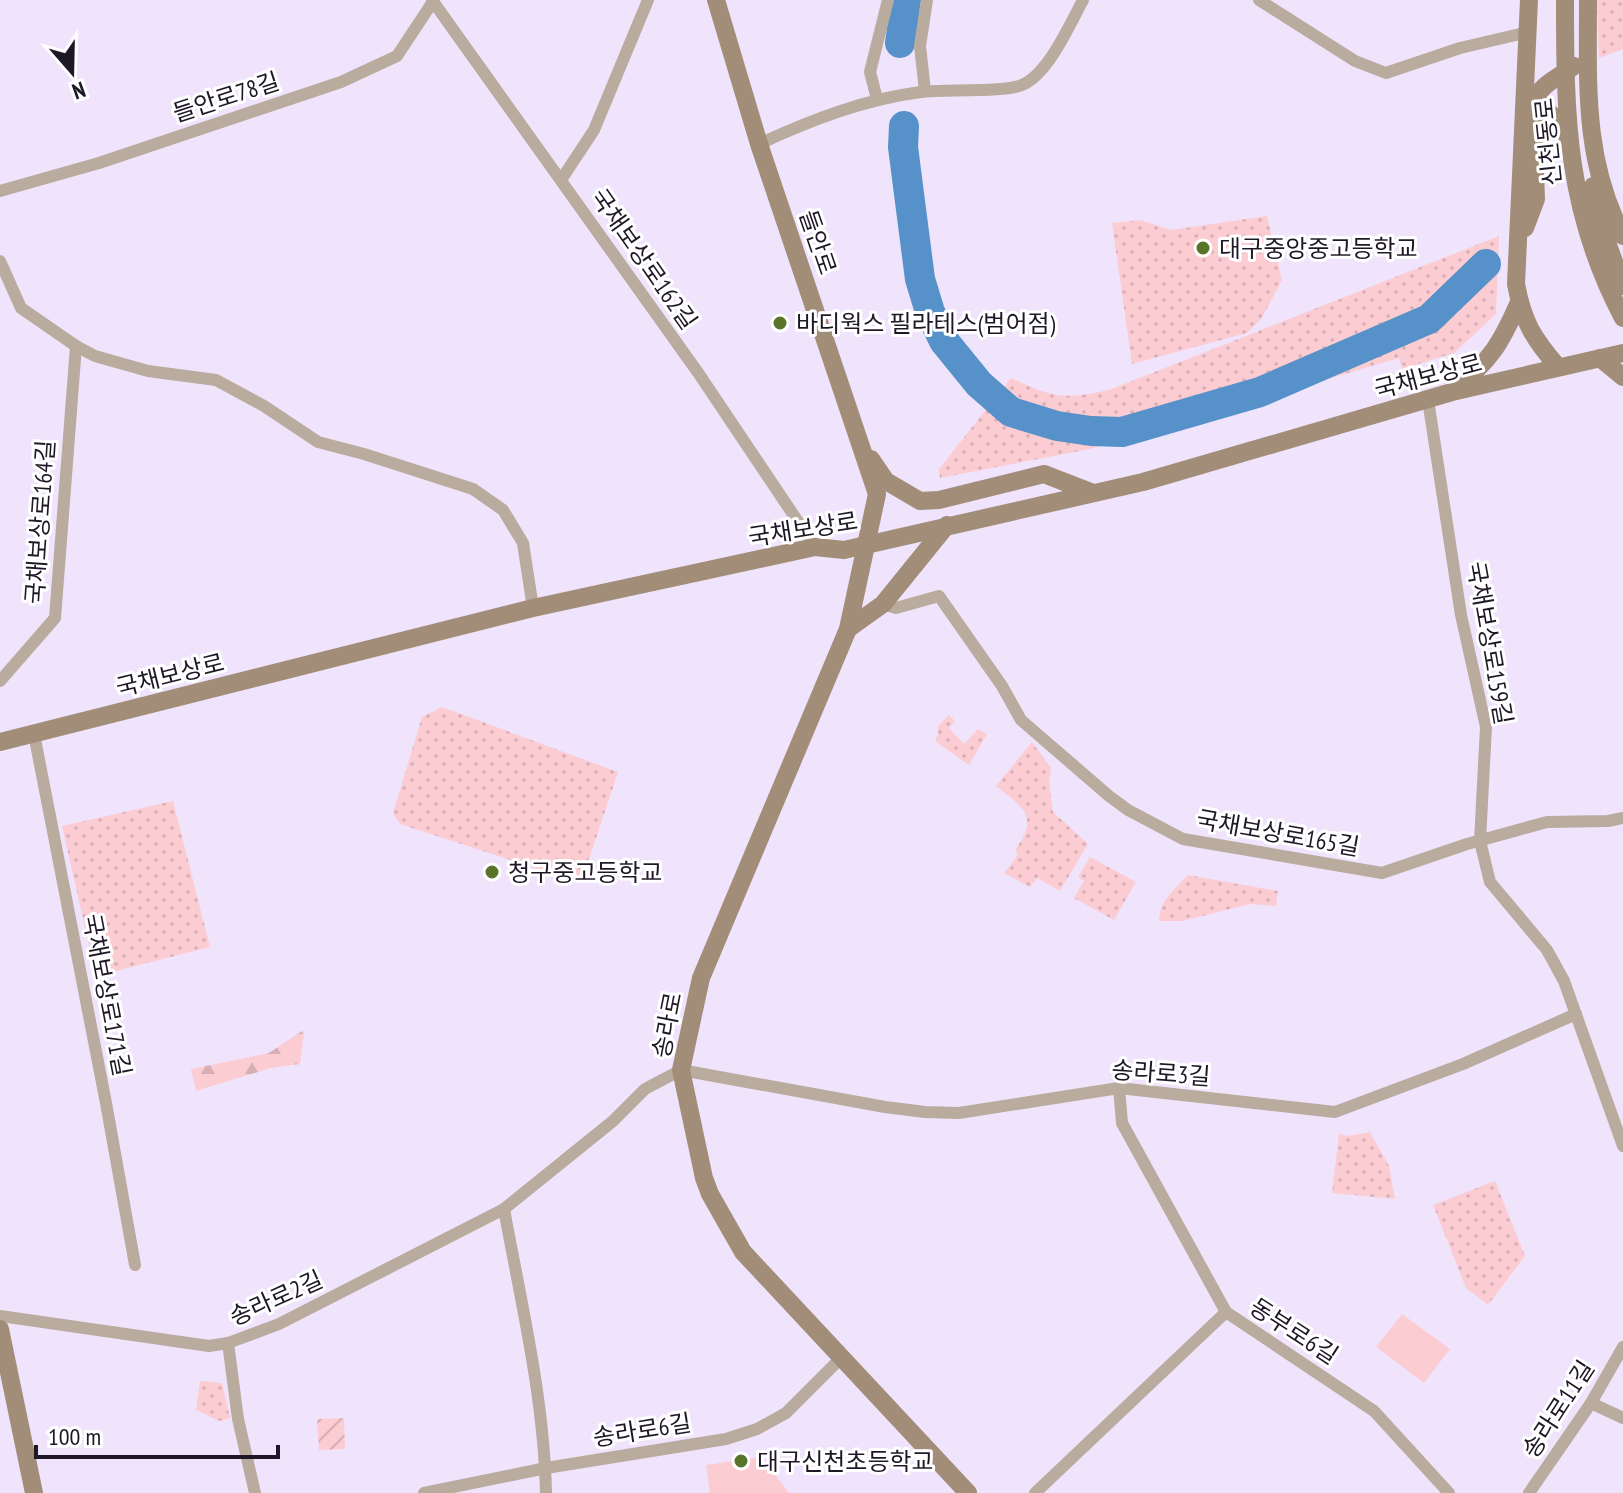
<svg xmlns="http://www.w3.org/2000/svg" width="1623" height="1493" viewBox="0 0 1623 1493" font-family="'PT Sans Narrow','Noto Sans KR',sans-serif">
<defs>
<pattern id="grass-dots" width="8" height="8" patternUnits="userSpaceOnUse" patternTransform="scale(2)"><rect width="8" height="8" fill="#fcccd3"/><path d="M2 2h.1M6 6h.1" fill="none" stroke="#d8aeb5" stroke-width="1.8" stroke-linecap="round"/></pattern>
<pattern id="forest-firs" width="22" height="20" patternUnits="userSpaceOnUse" patternTransform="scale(2)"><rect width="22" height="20" fill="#fcccd3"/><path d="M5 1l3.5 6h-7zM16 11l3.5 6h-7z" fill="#d8aeb5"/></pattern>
<pattern id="garden-furrows" width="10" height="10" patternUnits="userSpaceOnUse" patternTransform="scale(2)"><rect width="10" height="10" fill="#fcccd3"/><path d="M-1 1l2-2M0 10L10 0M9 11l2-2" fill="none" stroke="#d8aeb5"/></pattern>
</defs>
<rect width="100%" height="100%" fill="#f0e4fc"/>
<g fill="url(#grass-dots)">
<path d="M 1597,0 L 1623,0 L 1623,49 L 1599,58 Z"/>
<path d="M 1267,216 L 1282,280 L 1262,318 L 1247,333 L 1132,364 L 1112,223 L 1140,220 L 1171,230 Z"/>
<path d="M 1499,236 L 1496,314 L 1454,353 L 1402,369 L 1399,358 L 1090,449 L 940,478 L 939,469 L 1011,378 C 1054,398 1063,400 1109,390 Z"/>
<path d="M 442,707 L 618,772 L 581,883 L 400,824 L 393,813 L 422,717 Z"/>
<path d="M 949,715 L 955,721 L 949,728 L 964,744 L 978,729 L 987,734 L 969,765 L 935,741 L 938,734 L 938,726 Z"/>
<path d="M 1032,742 L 1051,768 L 1049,782 L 1053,812 L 1088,844 L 1060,891 L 1037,878 L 1030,887 L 1004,873 L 1018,855 L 1015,850 C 1040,817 1023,807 996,786 Z"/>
<path d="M 173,801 L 210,947 L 96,976 L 62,826 Z"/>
<path d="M 1090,857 L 1136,882 L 1114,920 L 1074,898 L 1084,881 L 1078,877 Z"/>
<path d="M 1188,875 L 1278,891 L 1276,906 L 1250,904 L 1182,921 L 1159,921 C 1159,901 1175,889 1188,875 Z"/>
<path d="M 1370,1132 L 1389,1166 L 1395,1199 L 1332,1193 L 1339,1134 L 1348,1136 Z"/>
<path d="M 1495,1181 L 1525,1256 L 1488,1305 L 1466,1288 L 1433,1205 Z"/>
<path d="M 200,1381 L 222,1383 L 230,1418 L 219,1421 L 196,1410 Z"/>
</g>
<path fill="url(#forest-firs)" d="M 302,1031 L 304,1032 L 300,1064 L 271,1068 L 196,1091 L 191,1069 L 269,1053 Z"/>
<path fill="url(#garden-furrows)" d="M 344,1418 L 345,1449 L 319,1450 L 317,1419 Z"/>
<g fill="#fcccd3">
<path d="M 1402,1314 L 1450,1349 L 1424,1383 L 1376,1347 Z"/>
<path d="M 761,1457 L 789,1493 L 710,1493 L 706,1465 Z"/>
</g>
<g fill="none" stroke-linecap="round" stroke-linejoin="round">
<g stroke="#5692c9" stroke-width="30">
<path d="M 900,43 L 906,0"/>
<path d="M 904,126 L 903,147 L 920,279 L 930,312 L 944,341 L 979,384 L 1011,412 L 1057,426 L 1091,431 L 1122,432 L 1260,392 L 1429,319 L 1486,264"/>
</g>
<g stroke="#b9ab9d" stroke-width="12">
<path d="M 432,0 L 699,374 L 815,547"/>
<path d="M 1259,0 L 1355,61 L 1386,73 L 1460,48 L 1529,32"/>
<path d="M 925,91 L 920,46 L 927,0"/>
<path d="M 877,99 L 870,72 L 888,0"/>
<path d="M 759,144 C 811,120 865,99 921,92 C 944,89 1008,93 1024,84 C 1049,72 1070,24 1083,0"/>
<path d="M 561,180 L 594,130 L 648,0"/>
<path d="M 0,191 L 99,163 L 341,82 L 397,56 L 434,0"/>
<path d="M 0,261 L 21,308 L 76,346 L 95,356 L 148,371 L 216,380 L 264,406 L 318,442 L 364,454 L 473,489 L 503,510 L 523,543 L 533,608"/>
<path d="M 1428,400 L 1461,615 L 1486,727 L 1480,841 L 1490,882 L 1547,950 L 1564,981 L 1623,1146"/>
<path d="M 883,604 L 896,608 L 939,596 L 1002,686 L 1021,720 L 1109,796 L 1128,810 L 1183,839 L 1382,873 L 1467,844 L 1547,822 L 1608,821 L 1623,818"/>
<path d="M 0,681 L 55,618 L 76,346"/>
<path d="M 34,734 L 106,1103 L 135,1265"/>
<path d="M 1119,1088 L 1122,1123 L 1226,1312 L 1374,1411 L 1449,1493"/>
<path d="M 504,1209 C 521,1302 544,1398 546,1493"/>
<path d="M 0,1316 L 209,1346 L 228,1343 L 279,1324 L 504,1209 L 613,1121 L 645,1089 L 681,1070 L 885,1107 L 925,1112 L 959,1113 L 1119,1088 L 1335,1112 L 1463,1064 L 1576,1014"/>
<path d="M 228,1343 L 238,1419 L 255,1493"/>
<path d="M 1591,1403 L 1623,1418"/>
<path d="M 424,1493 L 546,1468 L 726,1439 L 757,1429 L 786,1413 L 841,1358"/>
<path d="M 1035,1493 L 1226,1312"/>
<path d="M 1529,1493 L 1591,1403 L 1623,1347"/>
</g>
<g stroke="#a18d78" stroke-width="18">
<path d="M 716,0 L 759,144 L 877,494 L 848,629 L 701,978 L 681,1070 L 704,1178 L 710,1194 L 743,1252 L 968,1493"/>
<path d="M 1529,0 L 1516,284 C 1523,322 1533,338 1558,367"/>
<path d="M 1565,0 C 1565,118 1566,210 1623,318"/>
<path d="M 1588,0 C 1588,84 1583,160 1623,236"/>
<path d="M 1533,115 C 1536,83 1551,83 1574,66"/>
<path d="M 1593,186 L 1600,223 L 1623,286"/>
<path d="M 1525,228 L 1536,199 L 1533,115 C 1552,105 1559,122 1567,136"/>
<path d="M 1600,358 L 1623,377"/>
<path d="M 1456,388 C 1491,360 1501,343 1519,302"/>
<path d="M 871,459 L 886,481 L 920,501 L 939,500 L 1044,474 L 1093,493"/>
<path d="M 848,629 L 883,604 L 947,525"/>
<path d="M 0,742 L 533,608 L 815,547 L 844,550 L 1143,482 L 1452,392 L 1623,353"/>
<path d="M 0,1329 L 34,1493"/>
</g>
</g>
<g fill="#577428" stroke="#fff" stroke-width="3">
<circle cx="1203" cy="248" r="8"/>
<circle cx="780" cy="323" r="8"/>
<circle cx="492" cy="872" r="8"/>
<circle cx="741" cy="1461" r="8"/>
</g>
<g text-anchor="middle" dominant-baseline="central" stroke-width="6" stroke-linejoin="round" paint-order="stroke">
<g font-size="24" fill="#1e1725" stroke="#fff">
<text transform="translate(226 97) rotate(-18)">들안로78길</text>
<text transform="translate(1548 142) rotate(-96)">신천동로</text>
<text transform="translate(818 242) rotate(71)">들안로</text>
<text transform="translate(644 259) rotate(55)">국채보상로162길</text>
<text transform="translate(1428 376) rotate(-15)">국채보상로</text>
<text transform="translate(40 522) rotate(-86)">국채보상로164길</text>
<text transform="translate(803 529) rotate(-9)">국채보상로</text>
<text transform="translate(1490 643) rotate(80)">국채보상로159길</text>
<text transform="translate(170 675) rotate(-14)">국채보상로</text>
<text transform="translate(1278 833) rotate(10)">국채보상로165길</text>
<text transform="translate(107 995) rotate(79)">국채보상로171길</text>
<text transform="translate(667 1025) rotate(-79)">송라로</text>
<text transform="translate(1161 1073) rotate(4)">송라로3길</text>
<text transform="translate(276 1298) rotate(-24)">송라로2길</text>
<text transform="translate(1294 1331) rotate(33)">동부로6길</text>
<text transform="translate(1558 1409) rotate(-57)">송라로11길</text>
<text transform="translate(642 1430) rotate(-9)">송라로6길</text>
</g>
<g font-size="24" fill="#1e1725" stroke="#fff" text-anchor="start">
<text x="1219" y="248">대구중앙중고등학교</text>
<text x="796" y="323">바디웍스 필라테스(범어점)</text>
<text x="508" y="872">청구중고등학교</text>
<text x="757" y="1461">대구신천초등학교</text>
</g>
</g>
<g transform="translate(72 72) rotate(160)" stroke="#ffffff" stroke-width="6" paint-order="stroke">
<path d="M0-6L14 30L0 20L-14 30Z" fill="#1e1725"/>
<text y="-12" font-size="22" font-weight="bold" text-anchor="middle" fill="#1e1725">N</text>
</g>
<path d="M36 1445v12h242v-12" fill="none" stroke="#1e1725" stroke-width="4"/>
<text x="48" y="1445" font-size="24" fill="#1e1725" stroke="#ffffff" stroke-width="6" paint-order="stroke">100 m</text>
</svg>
